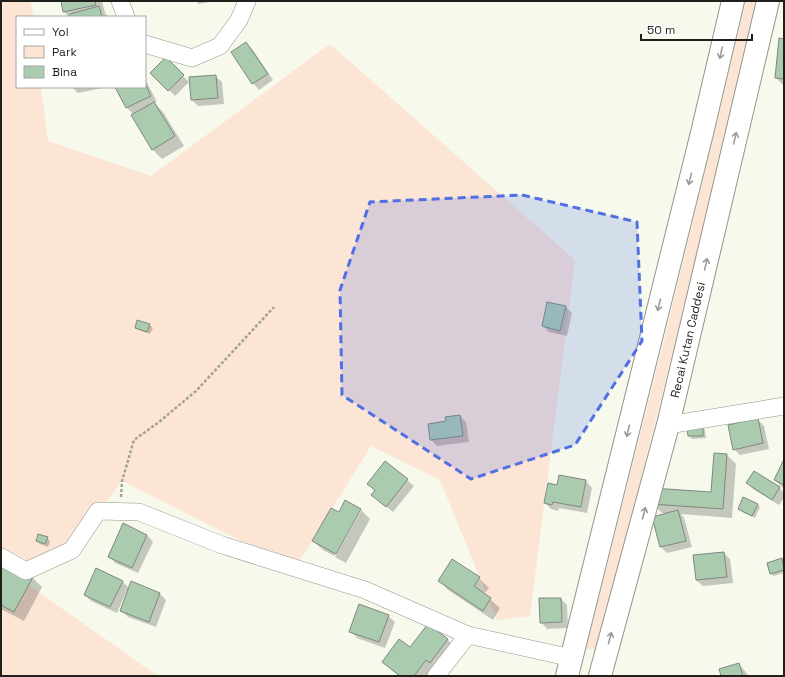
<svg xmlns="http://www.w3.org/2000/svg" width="785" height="677" viewBox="0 0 785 677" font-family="'Space Grotesk',sans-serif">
<rect width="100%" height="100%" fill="#f6f9ec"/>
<g fill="#fce5d4">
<path d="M 1,1 L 31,1 L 33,17 L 17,17 L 17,87 L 41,87 L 48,141 L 151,176 L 330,44 L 575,260 L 530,616 L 497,620 L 440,480 L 371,446 L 295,568 L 122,481 L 82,534 L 26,571 L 1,556 Z"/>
<path d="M 746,1 L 758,1 L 677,335 L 598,650 L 586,649 L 666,333 Z"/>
<path d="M 1,569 L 24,582 L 158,676 L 1,676 Z"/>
</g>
<g fill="#0003">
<path d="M 62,1 L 102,1 L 105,13 L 108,17 L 69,17 L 64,12 Z"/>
<path d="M 196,1 L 216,1 L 199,4 Z"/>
<path d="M 784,40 L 784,86 L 776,78 Z"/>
<path d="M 246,43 L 253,50 L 273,80 L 259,90 L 253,83 L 232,53 Z"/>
<path d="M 166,59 L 189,82 L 175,96 L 152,73 Z"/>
<path d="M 215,76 L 222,82 L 224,104 L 198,106 L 192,100 Z"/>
<path d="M 145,79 L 157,102 L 154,103 L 163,112 L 184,146 L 162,159 L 153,150 L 134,115 L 127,108 L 116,87 L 145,87 Z"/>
<path d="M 72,87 L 107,87 L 78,93 Z"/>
<path d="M 548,303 L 566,307 L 572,313 L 567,336 L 549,332 L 543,326 Z"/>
<path d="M 138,321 L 150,325 L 153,328 L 150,334 L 139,330 L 136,327 Z"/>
<path d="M 460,416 L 466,422 L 469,442 L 437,446 L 431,440 L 447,422 Z"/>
<path d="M 758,420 L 764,426 L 769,449 L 740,455 L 734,449 Z"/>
<path d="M 702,428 L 705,430 L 706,438 L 692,439 L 689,436 Z"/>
<path d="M 727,455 L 736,464 L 732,518 L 681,514 L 684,518 L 692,547 L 667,553 L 661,547 L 653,518 L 668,513 L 662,513 L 652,503 L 712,493 Z"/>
<path d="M 784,461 L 784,489 L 775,480 Z"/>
<path d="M 754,472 L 780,488 L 784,493 L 784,498 L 779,505 L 753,489 L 747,483 Z"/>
<path d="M 407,480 L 414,486 L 393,512 L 379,501 L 376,491 L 368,484 Z"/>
<path d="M 586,481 L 592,488 L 587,513 L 559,508 L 558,511 L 551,509 L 545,503 L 558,486 Z"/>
<path d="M 346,501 L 361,510 L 370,519 L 346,563 L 335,557 L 361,511 L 359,511 L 334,556 L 323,550 L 313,541 L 339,513 Z"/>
<path d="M 757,504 L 760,507 L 755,518 L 742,512 L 739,509 Z"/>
<path d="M 124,525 L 147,535 L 153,542 L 138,573 L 115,563 L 109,556 Z"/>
<path d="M 47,538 L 50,541 L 48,547 L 40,544 L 37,541 Z"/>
<path d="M 724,553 L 730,559 L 733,583 L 703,586 L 696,580 Z"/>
<path d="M 782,560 L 784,562 L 784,573 L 773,576 L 771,573 Z"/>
<path d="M 2,561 L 33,578 L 42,587 L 24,621 L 1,609 L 1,564 Z"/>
<path d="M 479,578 L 489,588 L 484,594 L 500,608 L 493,620 L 448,590 L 439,580 Z"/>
<path d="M 122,581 L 130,589 L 160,594 L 166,600 L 156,627 L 128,617 L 121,610 L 129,591 L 127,590 L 117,613 L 91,601 L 85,595 Z"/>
<path d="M 561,599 L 567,605 L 568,628 L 547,629 L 541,622 Z"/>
<path d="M 388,616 L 395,622 L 385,648 L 357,638 L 351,631 Z"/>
<path d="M 429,625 L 448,640 L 457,649 L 431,676 L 399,676 L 383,662 L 410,649 Z"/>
<path d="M 739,664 L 749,676 L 722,676 Z"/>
</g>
<g fill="#aacbae" stroke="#7f8880">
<path d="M 61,1 L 95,1 L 96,5 L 63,12 Z"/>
<path d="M 99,6 L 102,17 L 70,17 L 70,14 Z"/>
<path d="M 779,38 L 784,39 L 784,79 L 775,78 Z"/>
<path d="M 246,42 L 268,74 L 252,84 L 231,52 Z"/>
<path d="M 166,57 L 184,75 L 168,91 L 150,73 Z"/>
<path d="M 216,75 L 218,98 L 191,100 L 189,77 Z"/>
<path d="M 145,83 L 151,96 L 126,108 L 115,87 L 145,87 Z"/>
<path d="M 154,102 L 175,136 L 152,150 L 131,115 Z"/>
<path d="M 547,302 L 566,306 L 560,331 L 542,326 Z"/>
<path d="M 137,320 L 150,324 L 147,332 L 135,328 Z"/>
<path d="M 460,415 L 463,436 L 430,440 L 428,424 L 446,421 L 445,417 Z"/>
<path d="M 758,418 L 763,443 L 733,450 L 728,425 Z"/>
<path d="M 703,426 L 703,436 L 688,436 L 687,427 Z"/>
<path d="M 714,453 L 727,454 L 723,509 L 651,504 L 652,488 L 711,492 Z"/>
<path d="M 784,459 L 784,485 L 774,480 Z"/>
<path d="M 385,461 L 408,479 L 386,507 L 371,495 L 375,490 L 367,484 Z"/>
<path d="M 754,471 L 780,487 L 772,500 L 746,483 Z"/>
<path d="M 559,475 L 586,480 L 581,507 L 553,502 L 552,505 L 544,503 L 548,483 L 557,485 Z"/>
<path d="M 743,497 L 758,504 L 752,516 L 738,509 Z"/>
<path d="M 345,500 L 361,509 L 336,554 L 312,541 L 331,508 L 339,512 Z"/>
<path d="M 678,510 L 686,541 L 660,547 L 652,517 Z"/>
<path d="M 123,523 L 147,535 L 132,568 L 108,557 Z"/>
<path d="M 38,534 L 48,537 L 45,544 L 36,541 Z"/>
<path d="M 724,552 L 727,577 L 696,580 L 693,555 Z"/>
<path d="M 782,558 L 784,570 L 770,574 L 767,563 Z"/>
<path d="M 452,559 L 480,577 L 474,586 L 491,598 L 483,611 L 438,581 Z"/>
<path d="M 1,562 L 33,577 L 14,612 L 1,605 Z"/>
<path d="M 96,568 L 123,581 L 110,607 L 84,595 Z"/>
<path d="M 131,581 L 160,593 L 149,622 L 120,611 Z"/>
<path d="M 539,598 L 561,598 L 562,622 L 540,623 Z"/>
<path d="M 359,604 L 389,615 L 379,642 L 349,632 Z"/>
<path d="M 428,624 L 448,639 L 430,663 L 426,660 L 414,676 L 400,676 L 382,662 L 399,639 L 410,647 Z"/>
<path d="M 739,663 L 743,676 L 721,676 L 719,669 Z"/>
</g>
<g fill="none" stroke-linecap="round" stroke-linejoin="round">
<defs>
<g id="street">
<path d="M 120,1 L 126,17"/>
<path d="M 145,44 L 192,58 L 220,46 L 239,20 L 247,1"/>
<path d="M 668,425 L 784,406"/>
<path d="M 1,557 L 26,571 L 72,550 L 98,511 L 139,512 L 222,545 L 365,590 L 468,635 L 572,658"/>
<path d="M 436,676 L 468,635"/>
</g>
<g id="secondary">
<path d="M 567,676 L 702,133 L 733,1"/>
<path d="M 600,676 L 668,425 L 768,1"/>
</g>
</defs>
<use href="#street" stroke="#93968b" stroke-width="18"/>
<use href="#secondary" stroke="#93968b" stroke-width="24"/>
<path stroke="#a0a299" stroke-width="2.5" stroke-dasharray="3 2" stroke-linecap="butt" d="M 121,497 L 122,481 L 134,440 L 159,422 L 196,391 L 274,307"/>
<use href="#street" stroke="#fff" stroke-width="17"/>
<use href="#secondary" stroke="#fff" stroke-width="22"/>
</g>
<defs><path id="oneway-shaft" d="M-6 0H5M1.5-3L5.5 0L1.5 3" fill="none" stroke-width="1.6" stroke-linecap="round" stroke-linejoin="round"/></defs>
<g stroke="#9a9b99">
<use href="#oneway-shaft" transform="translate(721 53) rotate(103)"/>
<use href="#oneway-shaft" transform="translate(735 138) rotate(-77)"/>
<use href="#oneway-shaft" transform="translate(690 179) rotate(104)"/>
<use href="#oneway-shaft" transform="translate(706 264) rotate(-77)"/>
<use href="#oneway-shaft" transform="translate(659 305) rotate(104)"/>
<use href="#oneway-shaft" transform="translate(628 431) rotate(104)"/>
<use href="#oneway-shaft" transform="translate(644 513) rotate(-75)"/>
<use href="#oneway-shaft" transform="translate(610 638) rotate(-75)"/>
</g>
<path fill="#516fe4" fill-opacity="0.2" stroke="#516fe4" stroke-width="3" stroke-dasharray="8 5" stroke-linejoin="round" d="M 522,195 L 637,222 L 642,341 L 575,445 L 471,479 L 342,395 L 340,290 L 370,202 Z"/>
<g text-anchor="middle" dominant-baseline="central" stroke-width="3.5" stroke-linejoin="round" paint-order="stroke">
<g font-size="12" fill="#1f201c" stroke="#fff">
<text transform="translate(688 340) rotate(-77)">Recai Kutan Caddesi</text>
</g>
</g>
<rect width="785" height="677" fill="none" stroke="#1f201c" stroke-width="4"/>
<rect x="16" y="16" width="130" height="72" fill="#ffffff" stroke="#a5a6a4"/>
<rect x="24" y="29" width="20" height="6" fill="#ffffff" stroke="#a5a6a4"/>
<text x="52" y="36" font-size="12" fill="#1f201c">Yol</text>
<rect x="24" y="46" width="20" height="12" fill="#fce5d4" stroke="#a5a6a4"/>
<text x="52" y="56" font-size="12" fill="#1f201c">Park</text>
<rect x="24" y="66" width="20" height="12" fill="#aacbae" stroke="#a5a6a4"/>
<text x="52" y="76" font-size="12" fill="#1f201c">Bina</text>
<path d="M641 34v6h111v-6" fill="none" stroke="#1f201c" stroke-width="2"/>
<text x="647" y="34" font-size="12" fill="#1f201c" stroke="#ffffff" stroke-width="3" paint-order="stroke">50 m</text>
</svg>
